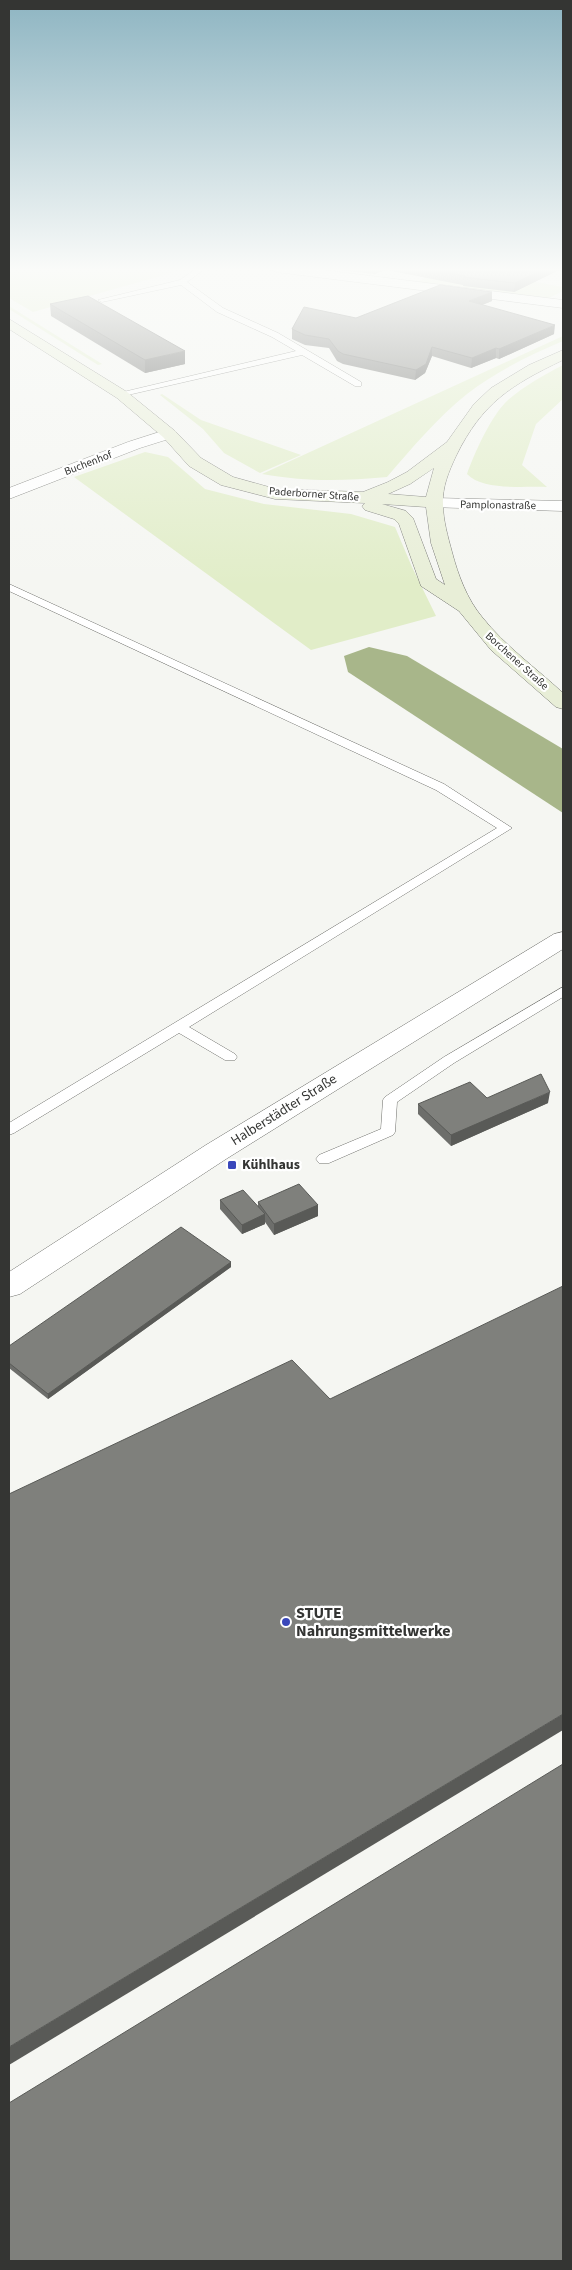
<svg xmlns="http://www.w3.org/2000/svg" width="572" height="2270" viewBox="0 0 572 2270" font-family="'Source Sans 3',sans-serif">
<rect width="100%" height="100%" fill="#f5f6f2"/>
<g fill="#e1edc8">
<path d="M 9,268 L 189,268 L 33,312 L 9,298 Z"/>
<path d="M 442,268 L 460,268 L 563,287 L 563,291 L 549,298 L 418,282 Z"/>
<path d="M 9,306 L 102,364 L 98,365 L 9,309 Z"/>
<path d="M 563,336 L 563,341 C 530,355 495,372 467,394 C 437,418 412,448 387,477 C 342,481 308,482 262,474 Z"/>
<path d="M 563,365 L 563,399 L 536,424 L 522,465 L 547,487 C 525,486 483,491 467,474 C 474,454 492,414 508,400 C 524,386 544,375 563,365 Z"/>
<path d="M 162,394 L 201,420 L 301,455 L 260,473 L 224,453 L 203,429 L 160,395 Z"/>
<path d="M 145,452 L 168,457 L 205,489 L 264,504 L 351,514 L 395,527 L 412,567 L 436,616 L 311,650 L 74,477 Z"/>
</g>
<path fill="#a8b68a" d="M 369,647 L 407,656 L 563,749 L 563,813 L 348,672 L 344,656 Z"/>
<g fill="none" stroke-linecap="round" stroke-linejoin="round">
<defs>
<g id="service">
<path d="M 197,268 L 206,268 L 187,282 L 223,308 L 278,333 L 361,382 L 361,386 L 355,386 L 302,355 L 119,397 L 119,393 L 296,351 L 272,337 L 217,312 L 181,285 L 102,302 L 98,300 L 180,280 Z"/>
<path d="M 9,584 L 444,784 L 512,828 L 189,1027 L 235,1054 L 237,1057 L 235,1060 L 225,1060 L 179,1033 L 14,1133 L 9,1135 L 9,1123 L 497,828 L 436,790 L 9,591 Z"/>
<path d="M 563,987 L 563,997 L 454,1063 L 397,1102 L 395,1132 L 393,1135 L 329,1163 L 319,1163 L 316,1159 L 319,1155 L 381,1129 L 383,1100 L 385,1097 L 444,1057 Z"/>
</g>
<g id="minor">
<path d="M 269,268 L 307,268 L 563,300 L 563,308 L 276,272 Z"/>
<path d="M 169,429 L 175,431 L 177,434 L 175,437 L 140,448 L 9,499 L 9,488 L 128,442 Z"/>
<path d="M 434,498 L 563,501 L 563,511 L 428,507 L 425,503 L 428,499 Z"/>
<path d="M 563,932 L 563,949 L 226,1159 L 20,1294 L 9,1297 L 9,1272 L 206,1145 L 554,934 Z"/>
</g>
<path id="secondary" d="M 9,319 L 127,392 L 175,431 L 201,458 L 233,477 L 276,489 L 363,492 L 388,482 L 407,472 L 447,442 L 474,404 L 491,388 L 529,365 L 563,350 L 563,360 C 511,385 482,403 456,456 C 449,471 442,487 443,504 C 443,520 448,537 452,552 C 458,575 467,599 482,617 C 505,646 536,668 563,693 L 563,709 L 556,707 L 491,650 L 459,611 L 421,586 L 399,524 L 394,519 L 365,510 L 362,506 L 365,503 L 275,499 L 221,485 L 189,466 L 163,437 L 117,398 L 9,329 ZM 434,468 L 426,497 L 388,494 L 410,484 ZM 382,504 L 426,507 L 431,543 L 445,585 L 436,579 L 413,518 L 406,511 Z"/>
</defs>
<use href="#service" stroke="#70716d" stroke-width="1"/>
<use href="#minor" stroke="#70716d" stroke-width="1"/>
<use href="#secondary" stroke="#70716d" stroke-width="1"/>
<use href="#service" fill="#fff" fill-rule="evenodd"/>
<use href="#minor" fill="#fff" fill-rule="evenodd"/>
<use href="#secondary" fill="#e8eed7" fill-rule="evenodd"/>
</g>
<g fill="#6d6e6b">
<path d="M 321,268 L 563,268 L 563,272 L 557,271 L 514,292 L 463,286 L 463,285 L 386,270 L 374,274 Z"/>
<path d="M 492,301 L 482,305 L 554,334 L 499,359 L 496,358 L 471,368 L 432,356 L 425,373 L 415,380 L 343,364 L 337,361 L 329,348 L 305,345 L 292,339 L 292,329 L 356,318 Z"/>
<path d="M 50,304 L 185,364 L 145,373 L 51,316 Z"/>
<path d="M 487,1098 L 548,1103 L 451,1146 L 418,1114 L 418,1104 Z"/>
<path d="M 220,1200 L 258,1207 L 258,1202 L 318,1205 L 318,1216 L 274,1235 L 265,1222 L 265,1224 L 242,1234 L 220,1209 Z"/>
<path d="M 231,1262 L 231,1267 L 48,1399 L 9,1368 L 9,1346 Z"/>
</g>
<g fill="#595a57">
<path d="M 374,268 L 386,268 L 386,270 L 374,274 Z"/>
<path d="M 546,268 L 557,268 L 557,271 L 514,292 L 515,283 Z"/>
<path d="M 492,292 L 492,301 L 469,310 L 469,301 Z"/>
<path d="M 555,325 L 554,334 L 499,359 L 499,349 Z"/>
<path d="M 432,347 L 432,356 L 425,373 L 415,380 L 416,370 Z"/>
<path d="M 496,348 L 496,358 L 471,368 L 472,358 Z"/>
<path d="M 185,351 L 185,364 L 145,373 L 145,360 Z"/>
<path d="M 550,1092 L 548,1103 L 451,1146 L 451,1135 Z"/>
<path d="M 318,1205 L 318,1216 L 274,1235 L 274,1224 Z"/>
<path d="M 265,1214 L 265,1224 L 242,1234 L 242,1225 Z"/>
<path d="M 231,1262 L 231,1267 L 48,1399 L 48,1394 Z"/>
<path d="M 563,1714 L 563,1730 L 9,2065 L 9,2047 Z"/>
</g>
<g fill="#7f807c" stroke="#595a57">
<path d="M 421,268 L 546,268 L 515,283 L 463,277 L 465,276 Z"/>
<path d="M 440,285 L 492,292 L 469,301 L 555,325 L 499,349 L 496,348 L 472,358 L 432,347 L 426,364 L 416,370 L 343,354 L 338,351 L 329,339 L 305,335 L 292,329 L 304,307 L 356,318 Z"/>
<path d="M 88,296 L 185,351 L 145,360 L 50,304 Z"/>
<path d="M 541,1074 L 550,1092 L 451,1135 L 418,1104 L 470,1082 L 487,1098 Z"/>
<path d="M 299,1184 L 318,1205 L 274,1224 L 258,1202 Z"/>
<path d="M 243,1190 L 265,1214 L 242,1225 L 220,1200 Z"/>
<path d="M 181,1227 L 231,1262 L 48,1394 L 9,1363 L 9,1346 Z"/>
<path d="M 563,1286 L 563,1714 L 9,2047 L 9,1494 L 292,1360 L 330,1399 Z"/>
<path d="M 563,1764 L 563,2261 L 9,2261 L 9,2103 Z"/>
</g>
<linearGradient id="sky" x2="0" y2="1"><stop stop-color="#8eb5c2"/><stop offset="0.46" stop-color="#fafbf9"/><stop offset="1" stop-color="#fafbf9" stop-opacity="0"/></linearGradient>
<rect width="572" height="586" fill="url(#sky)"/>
<g fill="#3947ba" stroke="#fff" stroke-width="2">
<rect x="227" y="1160" width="10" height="10" rx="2.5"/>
<circle cx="286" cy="1622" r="5"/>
</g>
<g text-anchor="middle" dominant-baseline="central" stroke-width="4.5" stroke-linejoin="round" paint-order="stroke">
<g font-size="11" fill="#343533" stroke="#fff">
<text transform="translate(88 463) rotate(-21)">Buchenhof</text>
<text transform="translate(314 494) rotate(4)">Paderborner Straße</text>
<text transform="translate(498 505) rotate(1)">Pamplonastraße</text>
<text transform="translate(517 661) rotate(42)">Borchener Straße</text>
</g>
<g font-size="14" fill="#343533" stroke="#fff">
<text transform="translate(284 1110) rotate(-32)">Halberstädter Straße</text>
</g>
<g font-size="14" font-weight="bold" fill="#343533" stroke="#fff" text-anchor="start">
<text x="242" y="1165">Kühlhaus</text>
</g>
<g font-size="16" font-weight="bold" fill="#343533" stroke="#fff" text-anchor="start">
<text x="296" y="1613">STUTE<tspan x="296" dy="18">Nahrungsmittelwerke</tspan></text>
</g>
</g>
<rect width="572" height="2270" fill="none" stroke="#343533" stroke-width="20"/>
</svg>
